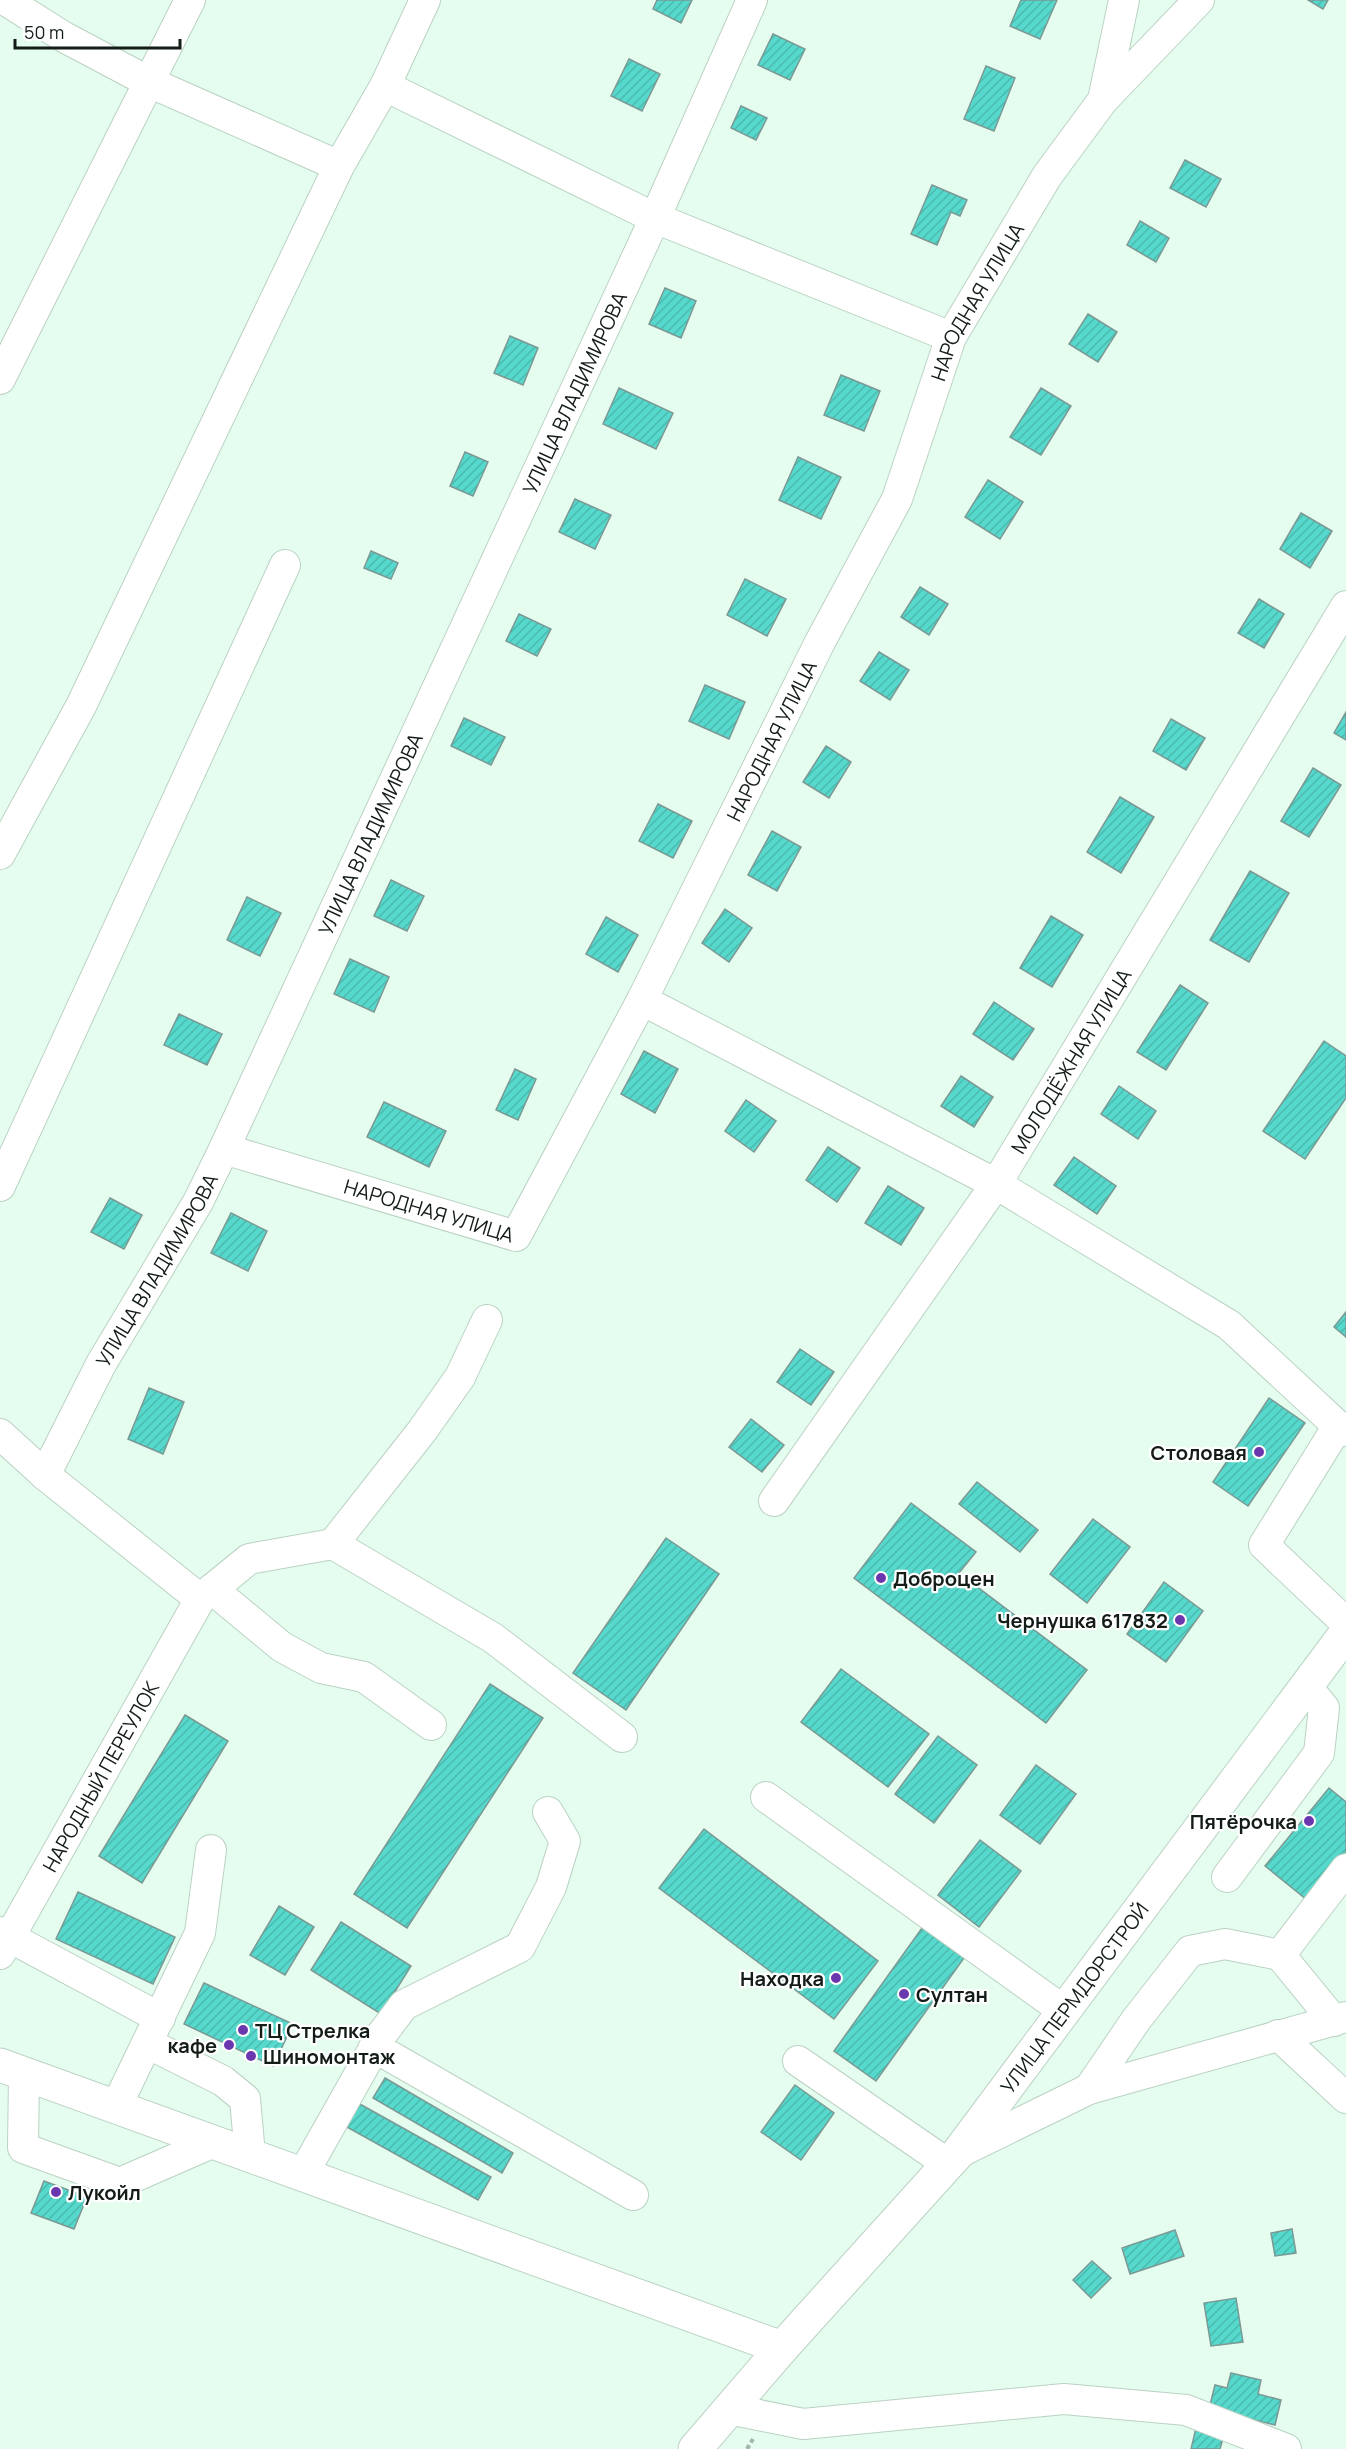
<svg xmlns="http://www.w3.org/2000/svg" width="1346" height="2449" viewBox="0 0 1346 2449" font-family="Manrope,sans-serif">
<defs>
<pattern id="building-hatch" width="6" height="6" patternUnits="userSpaceOnUse" patternTransform="scale(1.5)"><rect width="6" height="6" fill="#56d9cc"/><path d="M-1 1l2-2M0 6l6-6M5 7l2-2" fill="none" stroke="#4abaae"/></pattern>
</defs>
<rect width="100%" height="100%" fill="#e5fdee"/>
<g fill="url(#building-hatch)" stroke="#7b9894" stroke-width="1.5">
<path d="M 657,0 L 692,0 L 681,23 L 653,9 Z"/>
<path d="M 1021,0 L 1057,0 L 1040,39 L 1010,26 Z"/>
<path d="M 1308,0 L 1328,0 L 1323,9 Z"/>
<path d="M 773,34 L 805,49 L 790,80 L 758,65 Z"/>
<path d="M 629,59 L 660,74 L 642,111 L 611,96 Z"/>
<path d="M 986,66 L 1015,78 L 994,131 L 964,119 Z"/>
<path d="M 741,106 L 767,118 L 756,140 L 731,128 Z"/>
<path d="M 1185,160 L 1221,179 L 1206,207 L 1170,188 Z"/>
<path d="M 932,185 L 967,200 L 960,216 L 951,212 L 937,245 L 911,234 Z"/>
<path d="M 1140,221 L 1169,238 L 1156,262 L 1127,245 Z"/>
<path d="M 665,288 L 696,301 L 681,338 L 649,324 Z"/>
<path d="M 1088,314 L 1117,332 L 1098,362 L 1069,344 Z"/>
<path d="M 510,336 L 538,348 L 523,385 L 494,373 Z"/>
<path d="M 841,375 L 880,391 L 864,431 L 824,415 Z"/>
<path d="M 619,388 L 673,413 L 656,449 L 603,424 Z"/>
<path d="M 1041,388 L 1071,406 L 1041,455 L 1010,437 Z"/>
<path d="M 465,452 L 488,462 L 473,496 L 450,486 Z"/>
<path d="M 798,457 L 841,477 L 821,519 L 779,500 Z"/>
<path d="M 988,480 L 1023,502 L 1000,539 L 965,517 Z"/>
<path d="M 575,499 L 611,515 L 595,549 L 559,532 Z"/>
<path d="M 1301,513 L 1332,531 L 1310,568 L 1280,549 Z"/>
<path d="M 371,551 L 398,563 L 391,579 L 364,568 Z"/>
<path d="M 745,579 L 786,599 L 767,636 L 727,615 Z"/>
<path d="M 920,587 L 948,604 L 929,635 L 901,617 Z"/>
<path d="M 1259,599 L 1284,614 L 1264,648 L 1238,633 Z"/>
<path d="M 519,614 L 551,629 L 537,656 L 506,641 Z"/>
<path d="M 879,652 L 909,670 L 890,700 L 860,681 Z"/>
<path d="M 705,685 L 745,702 L 729,739 L 689,721 Z"/>
<path d="M 1346,712 L 1346,740 L 1334,733 Z"/>
<path d="M 464,718 L 505,737 L 491,765 L 451,746 Z"/>
<path d="M 1171,719 L 1205,738 L 1186,770 L 1153,751 Z"/>
<path d="M 826,746 L 851,762 L 829,798 L 803,782 Z"/>
<path d="M 1313,768 L 1341,785 L 1309,837 L 1281,821 Z"/>
<path d="M 1120,797 L 1154,817 L 1121,873 L 1087,852 Z"/>
<path d="M 658,804 L 692,821 L 673,858 L 639,841 Z"/>
<path d="M 772,831 L 801,847 L 777,891 L 748,875 Z"/>
<path d="M 1250,871 L 1289,893 L 1249,962 L 1210,940 Z"/>
<path d="M 391,880 L 424,896 L 407,931 L 374,916 Z"/>
<path d="M 247,897 L 281,913 L 260,956 L 227,940 Z"/>
<path d="M 725,909 L 752,928 L 729,962 L 702,943 Z"/>
<path d="M 1051,916 L 1083,935 L 1052,987 L 1020,968 Z"/>
<path d="M 606,917 L 638,935 L 618,972 L 586,954 Z"/>
<path d="M 350,959 L 389,977 L 374,1012 L 334,994 Z"/>
<path d="M 1180,985 L 1208,1003 L 1166,1070 L 1137,1052 Z"/>
<path d="M 994,1002 L 1034,1029 L 1013,1060 L 973,1034 Z"/>
<path d="M 179,1014 L 222,1034 L 207,1065 L 164,1045 Z"/>
<path d="M 1324,1041 L 1346,1056 L 1346,1098 L 1305,1159 L 1263,1131 Z"/>
<path d="M 644,1051 L 678,1069 L 655,1113 L 621,1094 Z"/>
<path d="M 515,1069 L 536,1079 L 518,1120 L 496,1110 Z"/>
<path d="M 961,1076 L 993,1097 L 974,1127 L 941,1106 Z"/>
<path d="M 1119,1086 L 1156,1111 L 1138,1139 L 1101,1114 Z"/>
<path d="M 746,1100 L 776,1121 L 754,1152 L 725,1131 Z"/>
<path d="M 384,1102 L 446,1131 L 429,1167 L 367,1137 Z"/>
<path d="M 828,1147 L 860,1168 L 837,1202 L 806,1180 Z"/>
<path d="M 1074,1157 L 1116,1186 L 1097,1214 L 1054,1185 Z"/>
<path d="M 888,1186 L 924,1208 L 901,1245 L 865,1223 Z"/>
<path d="M 110,1198 L 142,1215 L 124,1249 L 91,1232 Z"/>
<path d="M 231,1213 L 267,1231 L 248,1271 L 211,1253 Z"/>
<path d="M 1346,1312 L 1346,1337 L 1334,1327 Z"/>
<path d="M 800,1349 L 834,1372 L 811,1405 L 777,1382 Z"/>
<path d="M 149,1388 L 184,1402 L 163,1454 L 128,1439 Z"/>
<path d="M 1269,1398 L 1305,1423 L 1248,1506 L 1213,1482 Z"/>
<path d="M 751,1419 L 784,1445 L 762,1472 L 729,1447 Z"/>
<path d="M 977,1482 L 1038,1530 L 1020,1552 L 959,1504 Z"/>
<path d="M 911,1503 L 976,1552 L 959,1573 L 1087,1670 L 1046,1723 L 854,1578 Z"/>
<path d="M 1093,1519 L 1130,1547 L 1087,1603 L 1050,1574 Z"/>
<path d="M 666,1538 L 719,1574 L 626,1710 L 573,1673 Z"/>
<path d="M 1164,1582 L 1203,1611 L 1166,1662 L 1127,1634 Z"/>
<path d="M 841,1669 L 929,1734 L 888,1787 L 801,1722 Z"/>
<path d="M 490,1684 L 543,1718 L 407,1928 L 354,1894 Z"/>
<path d="M 185,1715 L 228,1741 L 142,1883 L 99,1856 Z"/>
<path d="M 938,1736 L 977,1765 L 934,1823 L 895,1794 Z"/>
<path d="M 1036,1765 L 1076,1794 L 1040,1844 L 1000,1815 Z"/>
<path d="M 1329,1788 L 1346,1802 L 1346,1862 L 1312,1904 L 1265,1866 Z"/>
<path d="M 704,1829 L 878,1961 L 834,2019 L 659,1888 Z"/>
<path d="M 980,1840 L 1021,1871 L 979,1927 L 938,1895 Z"/>
<path d="M 78,1892 L 175,1937 L 153,1984 L 56,1939 Z"/>
<path d="M 279,1906 L 314,1927 L 285,1975 L 250,1955 Z"/>
<path d="M 341,1922 L 411,1966 L 381,2014 L 311,1970 Z"/>
<path d="M 922,1928 L 964,1958 L 876,2081 L 834,2051 Z"/>
<path d="M 204,1983 L 293,2024 L 273,2066 L 184,2024 Z"/>
<path d="M 385,2078 L 513,2153 L 502,2173 L 373,2098 Z"/>
<path d="M 795,2085 L 834,2113 L 801,2160 L 761,2132 Z"/>
<path d="M 358,2103 L 491,2177 L 478,2200 L 345,2126 Z"/>
<path d="M 44,2181 L 87,2197 L 74,2229 L 31,2213 Z"/>
<path d="M 1292,2229 L 1296,2253 L 1275,2256 L 1271,2233 Z"/>
<path d="M 1175,2230 L 1184,2256 L 1130,2274 L 1122,2248 Z"/>
<path d="M 1092,2261 L 1111,2278 L 1091,2298 L 1073,2280 Z"/>
<path d="M 1236,2298 L 1243,2342 L 1211,2346 L 1204,2303 Z"/>
<path d="M 1231,2373 L 1261,2380 L 1258,2394 L 1281,2400 L 1275,2425 L 1209,2409 L 1215,2385 L 1227,2388 Z"/>
<path d="M 1196,2428 L 1224,2435 L 1220,2449 L 1191,2449 Z"/>
</g>
<g fill="none" stroke-linecap="round" stroke-linejoin="round">
<defs>
<g id="minor">
<path d="M 5,0 L 64,37 L 149,82 L 339,166"/>
<path d="M 385,86 L 655,218 L 951,337"/>
<path d="M 1103,100 L 1124,0"/>
<path d="M 0,379 L 190,0"/>
<path d="M 0,854 L 81,706 L 339,166 L 385,86 L 425,0"/>
<path d="M 642,1000 L 996,1184 L 1229,1325 L 1338,1426 L 1346,1431"/>
<path id="s1" d="M 224,1149 L 516,1236 L 642,1000 L 820,642 L 897,499 L 951,337 L 1047,176 L 1103,100 L 1199,0"/>
<path d="M 0,1186 L 285,565"/>
<path d="M 1338,1426 L 1264,1545 L 1346,1623"/>
<path d="M 0,1434 L 45,1475"/>
<path id="s2" d="M 774,1501 L 996,1184 L 1346,606"/>
<path d="M 333,1544 L 422,1431 L 460,1377 L 487,1320"/>
<path d="M 212,1589 L 282,1647 L 321,1668 L 364,1677 L 431,1725"/>
<path id="s3" d="M 200,1599 L 45,1475 L 101,1364 L 198,1202 L 224,1149 L 655,218 L 752,0"/>
<path d="M 766,1797 L 1064,2011"/>
<path d="M 1227,1877 L 1319,1753 L 1324,1708 L 1306,1686"/>
<path d="M 0,1932 L 160,2018"/>
<path id="s4" d="M 0,1954 L 200,1599 L 249,1559 L 333,1544 L 493,1638 L 622,1737"/>
<path d="M 1334,2021 L 1280,1955 L 1346,1869"/>
<path d="M 1278,2035 L 1346,2098"/>
<path d="M 147,2043 L 223,2081 L 245,2099 L 250,2155"/>
<path d="M 374,2047 L 633,2195"/>
<path d="M 798,2061 L 948,2164"/>
<path d="M 24,2074 L 23,2148 L 120,2183 L 214,2142"/>
<path d="M 1089,2089 L 1136,2020 L 1190,1951 L 1225,1944 L 1280,1955"/>
<path d="M 116,2107 L 200,1933 L 211,1850"/>
<path d="M 958,2153 L 1089,2089 L 1346,2017"/>
<path d="M 303,2174 L 382,2034 L 404,2005 L 520,1947 L 551,1887 L 565,1841 L 548,1812"/>
<path d="M 729,2409 L 803,2424 L 1064,2399 L 1186,2410 L 1286,2449"/>
</g>
<g id="major">
<path d="M 0,2065 L 782,2348"/>
<path id="s5" d="M 695,2449 L 782,2348 L 958,2153 L 1346,1633"/>
</g>
</defs>
<use href="#minor" stroke="#bad2c3" stroke-width="32"/>
<use href="#major" stroke="#bad2c3" stroke-width="35"/>
<path stroke="#a3b6aa" stroke-width="4" stroke-dasharray="4.5 3" stroke-linecap="butt" d="M 747,2449 L 753,2439"/>
<use href="#minor" stroke="#fff" stroke-width="30"/>
<use href="#major" stroke="#fff" stroke-width="33"/>
</g>
<g fill="#6b37ae" stroke="#fff" stroke-width="2">
<circle cx="1259" cy="1452" r="6"/>
<circle cx="881" cy="1578" r="6"/>
<circle cx="1180" cy="1620" r="6"/>
<circle cx="1309" cy="1821" r="6"/>
<circle cx="836" cy="1978" r="6"/>
<circle cx="904" cy="1994" r="6"/>
<circle cx="243" cy="2030" r="6"/>
<circle cx="229" cy="2045" r="6"/>
<circle cx="251" cy="2056" r="6"/>
<circle cx="56" cy="2192" r="6"/>
</g>
<g text-anchor="middle" dominant-baseline="central" stroke-width="4.5" stroke-linejoin="round" paint-order="stroke">
<g font-size="20" fill="#131c16" stroke="#fff">
<text stroke="none"><textPath href="#s1" startOffset="1348">НАРОДНАЯ УЛИЦА</textPath></text>
<text stroke="none"><textPath href="#s3" startOffset="1404">УЛИЦА ВЛАДИМИРОВА</textPath></text>
<text stroke="none"><textPath href="#s1" startOffset="862">НАРОДНАЯ УЛИЦА</textPath></text>
<text stroke="none"><textPath href="#s3" startOffset="918">УЛИЦА ВЛАДИМИРОВА</textPath></text>
<text stroke="none"><textPath href="#s2" startOffset="531">МОЛОДЁЖНАЯ УЛИЦА</textPath></text>
<text stroke="none"><textPath href="#s1" startOffset="214">НАРОДНАЯ УЛИЦА</textPath></text>
<text stroke="none"><textPath href="#s3" startOffset="432">УЛИЦА ВЛАДИМИРОВА</textPath></text>
<text stroke="none"><textPath href="#s4" startOffset="204">НАРОДНЫЙ ПЕРЕУЛОК</textPath></text>
<text stroke="none"><textPath href="#s5" startOffset="590">УЛИЦА ПЕРМДОРСТРОЙ</textPath></text>
</g>
<g font-size="20" font-weight="bold" fill="#131c16" stroke="#fff" text-anchor="end">
<text x="1247" y="1452">Столовая</text>
<text x="893" y="1578" text-anchor="start">Доброцен</text>
<text x="1168" y="1620">Чернушка 617832</text>
<text x="1297" y="1821">Пятёрочка</text>
<text x="824" y="1978">Находка</text>
<text x="916" y="1994" text-anchor="start">Султан</text>
<text x="255" y="2030" text-anchor="start">ТЦ Стрелка</text>
<text x="217" y="2045">кафе</text>
<text x="263" y="2056" text-anchor="start">Шиномонтаж</text>
<text x="68" y="2192" text-anchor="start">Лукойл</text>
</g>
</g>
<path d="M15 39v9h165v-9" fill="none" stroke="#131c16" stroke-width="3"/>
<text x="24" y="39" font-size="18" fill="#131c16" stroke="#ffffff" stroke-width="4.5" paint-order="stroke">50 m</text>
</svg>
